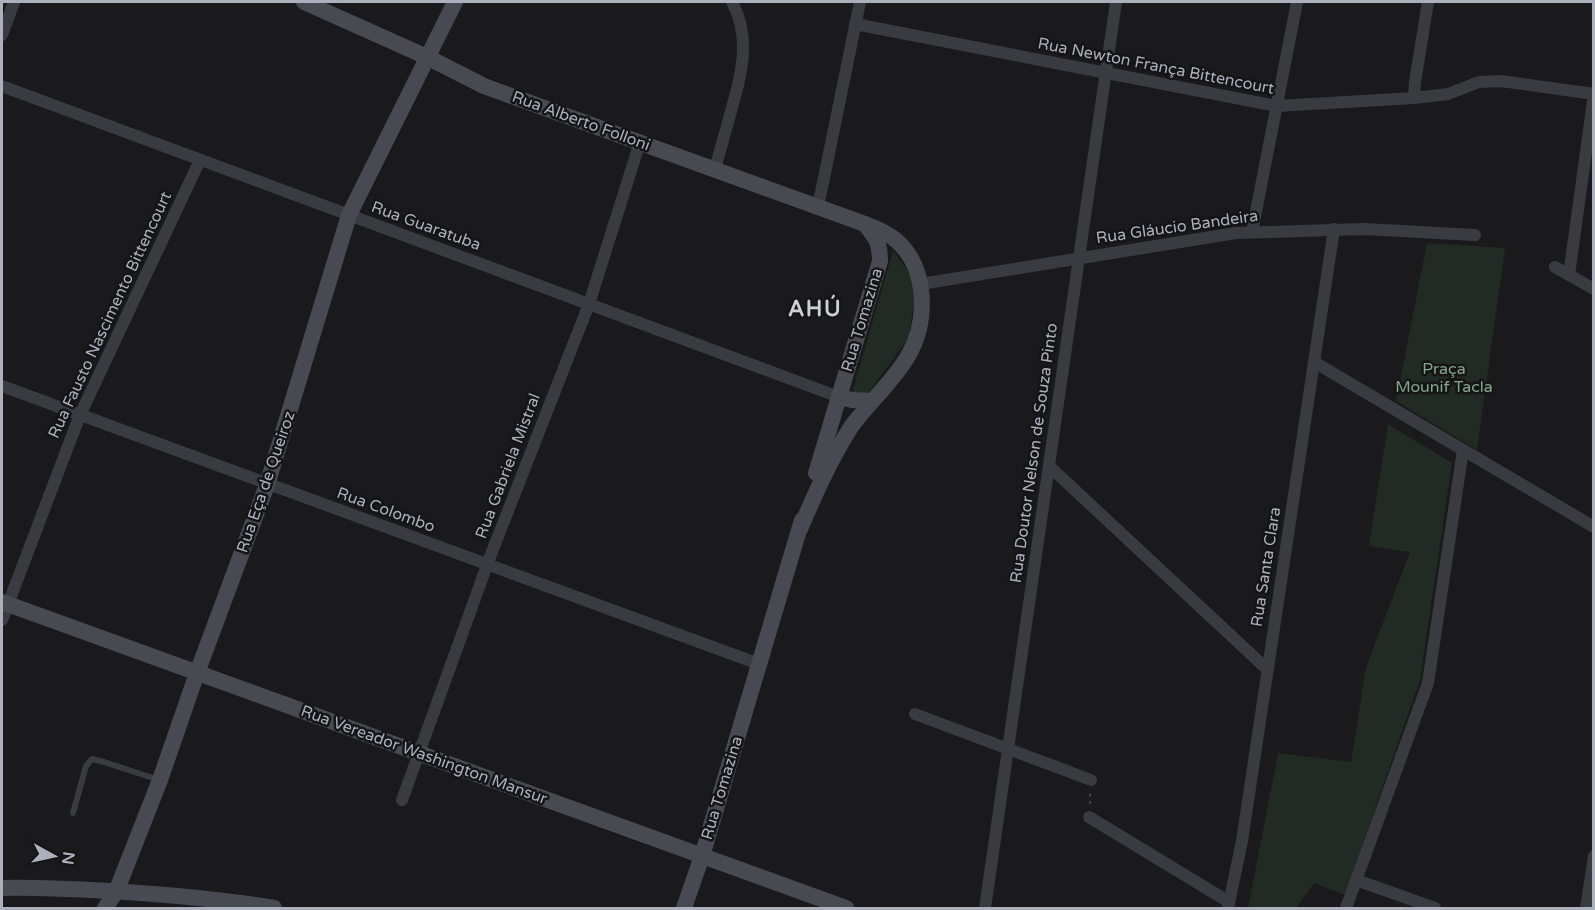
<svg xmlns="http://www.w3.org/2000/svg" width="1595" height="910" viewBox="0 0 1595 910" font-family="'Varela Round',sans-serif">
<rect width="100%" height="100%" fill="#1a1a1c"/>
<g fill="#212a23">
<path d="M 1427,243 L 1505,248 L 1477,450 L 1396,401 Z"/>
<path d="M 893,251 L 910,274 L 915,293 L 909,337 L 865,398 L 852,393 Z"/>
<path d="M 1388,424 L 1452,463 L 1420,680 L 1345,895 L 1314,883 L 1296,908 L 1248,908 L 1278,753 L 1351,762 L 1366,667 L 1410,552 L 1369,546 Z"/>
</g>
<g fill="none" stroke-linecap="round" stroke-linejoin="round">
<path stroke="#404248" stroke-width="2" stroke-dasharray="3 4.5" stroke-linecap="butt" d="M 1090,804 L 1090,792"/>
<path stroke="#3a3b41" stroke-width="6" d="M 73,813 L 86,766 L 92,759 L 104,762 L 159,780"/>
<g stroke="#3a3b41" stroke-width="12">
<path d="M 855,24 L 1277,106 L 1414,98 L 1448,94 L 1479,82 L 1501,81 L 1594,94"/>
<path d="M 2,35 L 14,2"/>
<path d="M 2,86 L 839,397"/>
<path d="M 1414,98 L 1415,82 L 1428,2"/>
<path d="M 715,169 C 720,150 726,130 731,111 C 742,74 751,37 732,2"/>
<path d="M 818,207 L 860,2"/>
<path d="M 1252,232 L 1297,2"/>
<path d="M 1555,267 L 1594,289"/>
<path d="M 1569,275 L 1594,94"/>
<path d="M 921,284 L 1236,233 L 1364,229 L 1475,235"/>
<path d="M 1314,362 L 1594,527"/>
<path d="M 2,386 L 759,664"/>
<path d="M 1049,466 L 1268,670"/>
<path d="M 2,620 L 80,415 L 200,160"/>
<path d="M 915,714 L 1091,780"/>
<path d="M 402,800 L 490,557 L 589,304 L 640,142"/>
<path d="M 1089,817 L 1229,902"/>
<path d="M 1356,880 L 1435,908"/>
<path d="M 985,908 L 1116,2"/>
<path d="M 1228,908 L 1242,841 L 1334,229"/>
<path d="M 1346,908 L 1428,683 L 1463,450"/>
<path d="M 1586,908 L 1594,856"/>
</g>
<g stroke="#484a51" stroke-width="16">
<path d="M 304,2 L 427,57 L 484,86 L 865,224 C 876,228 888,233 897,241 C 928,269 928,322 908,356 C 893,382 869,402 851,427 C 830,460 815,494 800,529"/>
<path d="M 839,397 L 852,400 L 872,401"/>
<path d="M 816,473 L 880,261 C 880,243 876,238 865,224"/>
<path d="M 2,602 L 846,908"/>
<path d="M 2,888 C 31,887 60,889 90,890 C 151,893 213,898 274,908"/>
<path d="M 105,908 L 116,892 L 160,780 L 197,673 L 267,485 L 349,215 L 455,2"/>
<path d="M 684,908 L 702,856 L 802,520"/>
</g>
</g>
<g text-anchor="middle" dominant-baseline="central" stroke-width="5" stroke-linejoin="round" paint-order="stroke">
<g font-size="16" fill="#acb0bc" stroke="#151417">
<text transform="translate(1156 66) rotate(11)">Rua Newton França Bittencourt</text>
<text transform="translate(581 121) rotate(20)">Rua Alberto Folloni</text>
<text transform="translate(426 226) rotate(20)">Rua Guaratuba</text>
<text transform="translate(1177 227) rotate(-8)">Rua Gláucio Bandeira</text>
<text transform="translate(110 315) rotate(-65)">Rua Fausto Nascimento Bittencourt</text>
<text transform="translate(862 320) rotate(-73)">Rua Tomazina</text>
<text transform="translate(1034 453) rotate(-82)">Rua Doutor Nelson de Souza Pinto</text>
<text transform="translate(508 466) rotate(-69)">Rua Gabriela Mistral</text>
<text transform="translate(266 482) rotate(-71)">Rua Eça de Queiroz</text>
<text transform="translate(386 510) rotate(20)">Rua Colombo</text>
<text transform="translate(1266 567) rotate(-81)">Rua Santa Clara</text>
<text transform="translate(424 755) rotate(20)">Rua Vereador Washington Mansur</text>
<text transform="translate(722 788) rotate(-73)">Rua Tomazina</text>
</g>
<g font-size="16" fill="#83a788" stroke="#151417">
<text x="1444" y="369">Praça<tspan x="1444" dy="18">Mounif Tacla</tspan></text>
</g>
<g font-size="22" font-weight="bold" letter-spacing="1.5" fill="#cdcfd7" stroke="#151417">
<text x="815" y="309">AHÚ</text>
</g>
</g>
<rect width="1595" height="910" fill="none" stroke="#acb0bc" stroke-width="6"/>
<g transform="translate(54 856) rotate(98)" stroke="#151417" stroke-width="4.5" paint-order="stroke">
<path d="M0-4.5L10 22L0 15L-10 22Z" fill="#acb0bc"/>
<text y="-9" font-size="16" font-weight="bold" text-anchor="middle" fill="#acb0bc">N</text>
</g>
</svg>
